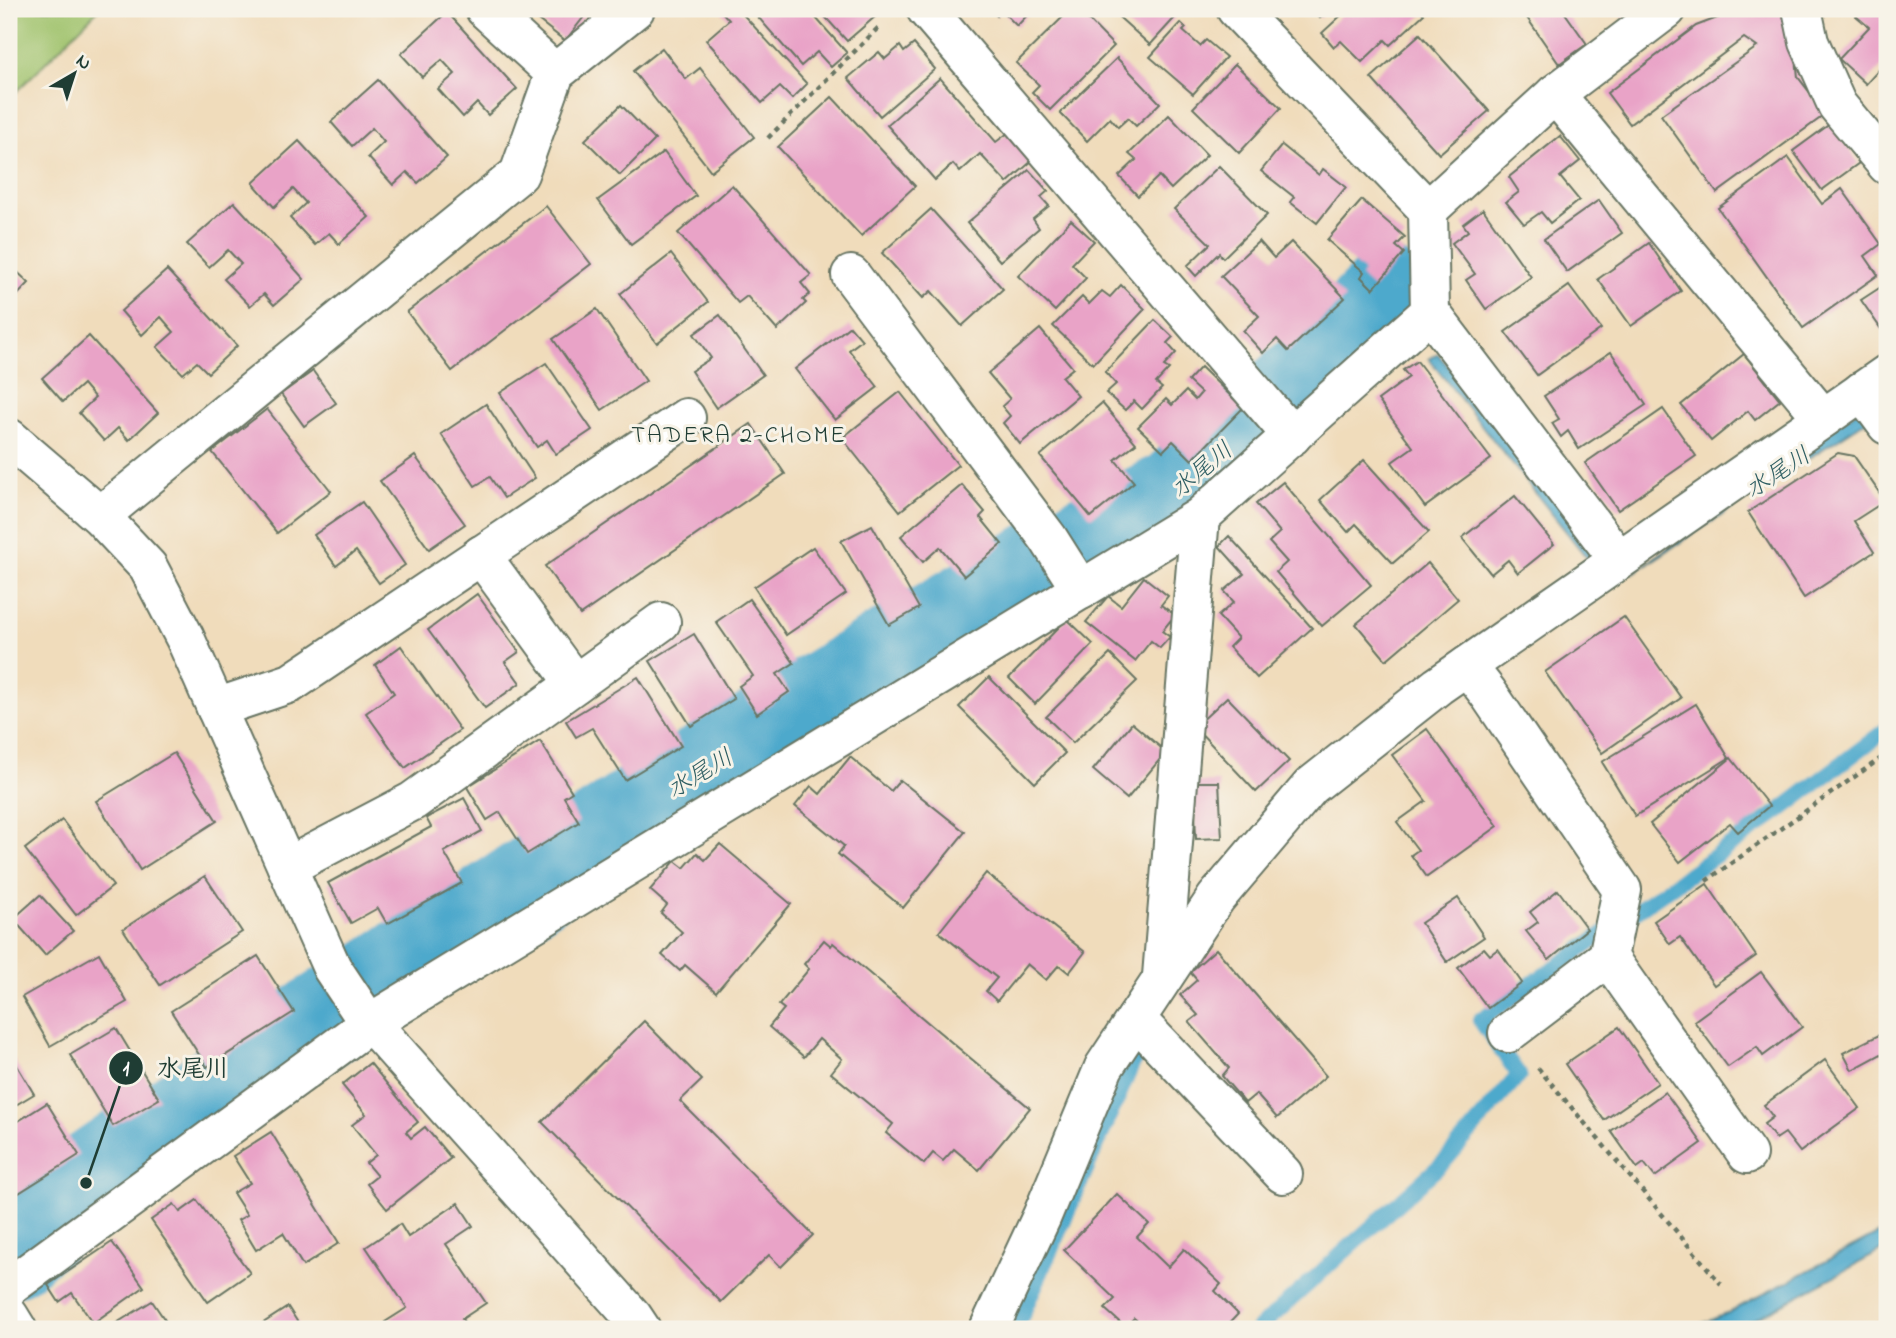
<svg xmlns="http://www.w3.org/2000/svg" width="1896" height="1338" viewBox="0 0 1896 1338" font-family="'Indie Flower','Klee One',sans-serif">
<rect width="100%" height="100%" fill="#f7f3e8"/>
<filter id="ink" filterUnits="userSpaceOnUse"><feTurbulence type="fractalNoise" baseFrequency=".0143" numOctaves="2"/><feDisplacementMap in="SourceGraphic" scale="14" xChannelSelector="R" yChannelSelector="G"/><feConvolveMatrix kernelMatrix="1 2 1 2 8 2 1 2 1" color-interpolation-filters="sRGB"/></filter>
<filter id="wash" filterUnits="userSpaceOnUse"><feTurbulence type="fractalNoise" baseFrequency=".00686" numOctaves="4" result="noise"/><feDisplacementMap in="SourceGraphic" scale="28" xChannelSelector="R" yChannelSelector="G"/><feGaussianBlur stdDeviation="1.57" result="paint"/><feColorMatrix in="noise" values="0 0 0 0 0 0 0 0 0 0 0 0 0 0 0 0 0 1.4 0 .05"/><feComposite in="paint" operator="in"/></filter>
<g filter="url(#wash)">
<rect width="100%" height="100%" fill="#f0dcbb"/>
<path fill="#a0c36d" stroke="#608050" stroke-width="2" d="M 9,9 L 99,9 L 9,99 Z"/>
<g fill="#4ea9cc" stroke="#367380" stroke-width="2">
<path d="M 1438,354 L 1602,556 L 1591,563 L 1429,359 Z"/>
<path d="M 1887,389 L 1887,407 L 1632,574 Z"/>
<path d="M 1887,1229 L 1887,1248 L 1753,1320 L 1730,1329 L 1689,1329 L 1728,1313 Z"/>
</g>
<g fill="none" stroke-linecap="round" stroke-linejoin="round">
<g stroke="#4ea9cc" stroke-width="16">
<path d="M 1016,1329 L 1143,1040"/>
<path d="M 1258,1329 L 1445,1161 L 1519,1075 L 1480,1020 L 1778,812 L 1887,729"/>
</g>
<path stroke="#4ea9cc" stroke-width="96" d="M 9,1250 L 86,1183 L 311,1028 L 655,803 L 904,648 L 1046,564 L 1176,497 L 1311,377 L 1387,298"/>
</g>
<g id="blocks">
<g fill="#e9a3c7">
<path d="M 538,9 L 590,9 L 565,41 L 533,16 Z"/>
<path d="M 724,9 L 738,9 L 807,84 L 792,99 L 780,87 L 762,103 L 706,40 L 729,20 L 721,11 Z"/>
<path d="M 751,9 L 808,9 L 847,53 L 831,67 L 817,52 L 801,66 Z"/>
<path d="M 818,9 L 884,9 L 847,41 Z"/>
<path d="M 990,9 L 1033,9 L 1017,26 L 1001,10 L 997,16 Z"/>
<path d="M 1071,9 L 1078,9 L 1114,46 L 1050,110 L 1032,92 L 1039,85 L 1016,63 Z"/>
<path d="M 1110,9 L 1180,9 L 1182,10 L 1150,45 Z"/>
<path d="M 1312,9 L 1331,9 L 1320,18 Z"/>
<path d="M 1348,9 L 1419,9 L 1424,14 L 1390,45 L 1385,40 L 1362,62 L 1341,41 L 1334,47 L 1322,33 Z"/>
<path d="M 1521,9 L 1571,9 L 1565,13 L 1587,44 L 1559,64 Z"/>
<path d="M 1617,9 L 1640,9 L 1624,19 Z"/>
<path d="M 1741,9 L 1791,9 L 1798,77 L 1826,114 L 1717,193 L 1661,115 L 1757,47 L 1744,38 L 1630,124 L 1607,93 L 1696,26 Z"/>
<path d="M 1863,9 L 1887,9 L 1887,61 L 1866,84 L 1839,59 L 1869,27 L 1856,16 Z"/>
<path d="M 447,12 L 517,89 L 488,115 L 477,103 L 463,117 L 438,89 L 455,74 L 442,60 L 422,77 L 401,54 Z"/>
<path d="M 1181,23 L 1186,28 L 1183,31 L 1200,46 L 1206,40 L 1226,57 L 1193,94 L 1150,57 Z"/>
<path d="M 1420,34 L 1489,111 L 1439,154 L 1371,78 Z"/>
<path d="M 914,44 L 935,69 L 880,116 L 848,78 L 879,52 L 885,59 L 900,46 L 904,52 Z"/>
<path d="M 662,48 L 686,79 L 700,68 L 754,137 L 711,171 L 633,71 Z"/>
<path d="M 1117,58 L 1160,103 L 1136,126 L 1128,118 L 1118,127 L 1110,118 L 1087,141 L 1060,113 Z"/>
<path d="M 1235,64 L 1281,108 L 1239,153 L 1193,108 Z"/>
<path d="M 940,78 L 996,142 L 1008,133 L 1033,160 L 1007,183 L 980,154 L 960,172 L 953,164 L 935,180 L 887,125 Z"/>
<path d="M 378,80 L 447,157 L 418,183 L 407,172 L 393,185 L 368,157 L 384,142 L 372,128 L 352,146 L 331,122 Z"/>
<path d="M 832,97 L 915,186 L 861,236 L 778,147 Z"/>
<path d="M 621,105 L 655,140 L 620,175 L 585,140 Z"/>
<path d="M 1169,115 L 1207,155 L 1171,189 L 1159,176 L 1138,196 L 1119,176 L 1136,160 L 1129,154 Z"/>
<path d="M 1830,124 L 1859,163 L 1822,190 L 1793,151 Z"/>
<path d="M 1560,136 L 1580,161 L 1560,177 L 1579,200 L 1550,223 L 1541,212 L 1524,224 L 1506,202 L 1519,192 L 1509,177 Z"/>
<path d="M 299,141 L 369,217 L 339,244 L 329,233 L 315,245 L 290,218 L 306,203 L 293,189 L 274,207 L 253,183 Z"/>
<path d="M 1282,145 L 1319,175 L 1323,169 L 1346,187 L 1317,223 L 1290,202 L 1294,197 L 1261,171 Z"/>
<path d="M 664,152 L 696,196 L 631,244 L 598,200 Z"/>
<path d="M 1788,157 L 1822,204 L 1842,189 L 1881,244 L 1865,256 L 1878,275 L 1803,328 L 1718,208 Z"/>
<path d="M 1219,166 L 1267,215 L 1223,258 L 1219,253 L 1196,276 L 1187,266 L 1210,244 L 1174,209 Z"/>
<path d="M 1029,170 L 1048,191 L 1041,197 L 1049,206 L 1033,219 L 1039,228 L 1000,261 L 967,223 Z"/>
<path d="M 732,185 L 811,275 L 801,283 L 810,294 L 803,300 L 806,303 L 777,330 L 747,296 L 738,303 L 678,233 Z"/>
<path d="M 1362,200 L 1405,237 L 1396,246 L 1404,253 L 1373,289 L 1361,277 L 1364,272 L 1327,240 Z"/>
<path d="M 1599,200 L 1622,233 L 1567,272 L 1544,239 Z"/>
<path d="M 234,202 L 304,279 L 274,305 L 264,294 L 250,306 L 224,279 L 241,264 L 228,250 L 209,267 L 187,244 Z"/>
<path d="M 546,206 L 591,264 L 452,371 L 407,312 Z"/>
<path d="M 931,209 L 1003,289 L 962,326 L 931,291 L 923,298 L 882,253 Z"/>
<path d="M 1483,209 L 1531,277 L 1486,309 L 1466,280 L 1475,274 L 1452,243 L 1468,231 L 1463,224 Z"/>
<path d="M 1071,220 L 1094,241 L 1072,264 L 1086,278 L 1055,311 L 1018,276 Z"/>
<path d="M 1259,241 L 1274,258 L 1291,242 L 1345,298 L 1288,351 L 1277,339 L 1263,353 L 1243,331 L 1259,316 L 1221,276 Z"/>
<path d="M 1649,243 L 1681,291 L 1631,326 L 1598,279 Z"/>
<path d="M 671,254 L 708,302 L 657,343 L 620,294 Z"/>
<path d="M 9,264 L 29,283 L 9,304 Z"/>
<path d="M 167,270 L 237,346 L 208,373 L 197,362 L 183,374 L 157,347 L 174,332 L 161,317 L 142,335 L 121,311 Z"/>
<path d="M 1887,283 L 1887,325 L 1881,329 L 1861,300 Z"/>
<path d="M 1121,285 L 1145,309 L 1093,364 L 1053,326 L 1082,297 L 1089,304 L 1102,291 L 1110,297 Z"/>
<path d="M 1569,286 L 1601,329 L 1537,375 L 1505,332 Z"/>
<path d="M 597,309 L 646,381 L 602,410 L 553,339 Z"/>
<path d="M 720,315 L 763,375 L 716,408 L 691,371 L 711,358 L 694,334 Z"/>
<path d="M 1155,320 L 1173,337 L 1167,343 L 1176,353 L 1164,366 L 1169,369 L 1156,383 L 1162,388 L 1142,409 L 1134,401 L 1125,410 L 1106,393 L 1116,384 L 1105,372 Z"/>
<path d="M 850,326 L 862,340 L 849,350 L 878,387 L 835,420 L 795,369 Z"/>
<path d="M 1040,329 L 1073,368 L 1062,377 L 1078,396 L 1020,444 L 1003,423 L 1010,416 L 1002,406 L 1010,399 L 988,373 Z"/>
<path d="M 89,336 L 158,413 L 129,440 L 118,428 L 104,441 L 79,413 L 95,398 L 83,384 L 63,402 L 42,378 Z"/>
<path d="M 1611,352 L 1646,405 L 1579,449 L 1568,431 L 1561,437 L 1552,423 L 1559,419 L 1544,396 Z"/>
<path d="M 1744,354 L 1780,400 L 1755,420 L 1748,411 L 1711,441 L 1681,405 Z"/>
<path d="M 1417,361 L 1491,459 L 1425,507 L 1392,462 L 1413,447 L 1378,400 L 1409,377 L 1403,370 Z"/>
<path d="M 546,363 L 592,430 L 556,454 L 547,440 L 537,447 L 500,393 Z"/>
<path d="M 1201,367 L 1243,408 L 1192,460 L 1173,441 L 1163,451 L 1138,427 L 1166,399 L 1172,405 L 1186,391 L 1195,400 L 1201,393 L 1188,381 Z"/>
<path d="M 313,371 L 336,403 L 304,426 L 281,394 Z"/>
<path d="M 900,392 L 958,465 L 900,511 L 842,438 Z"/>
<path d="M 1102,403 L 1136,443 L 1115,460 L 1134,482 L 1091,517 L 1040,456 Z"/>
<path d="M 486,404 L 535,478 L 504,498 L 490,477 L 475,486 L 441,434 Z"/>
<path d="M 267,409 L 331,491 L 277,533 L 212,452 Z"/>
<path d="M 1663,409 L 1696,456 L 1618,510 L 1585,463 Z"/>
<path d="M 751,424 L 785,474 L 580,615 L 545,566 Z"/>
<path d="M 1838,453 L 1854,456 L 1885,501 L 1854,521 L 1874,552 L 1804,598 L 1748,512 Z"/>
<path d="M 415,456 L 465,524 L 429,549 L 380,481 Z"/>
<path d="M 1364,460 L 1429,532 L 1393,563 L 1356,524 L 1348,532 L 1320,500 Z"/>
<path d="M 1283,482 L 1371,585 L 1322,626 L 1276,572 L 1287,562 L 1269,542 L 1280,532 L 1256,504 Z"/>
<path d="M 962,485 L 985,512 L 980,517 L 1002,544 L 964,576 L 940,547 L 923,562 L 901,536 Z"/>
<path d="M 1515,496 L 1554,544 L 1518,573 L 1508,560 L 1491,574 L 1462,538 Z"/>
<path d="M 362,502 L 405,565 L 379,583 L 356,551 L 336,566 L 314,535 Z"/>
<path d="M 872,525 L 919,608 L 889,625 L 841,541 Z"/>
<path d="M 1229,536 L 1312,628 L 1257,678 L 1229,647 L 1238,638 L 1218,616 L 1234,602 L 1224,591 L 1244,574 L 1219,546 Z"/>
<path d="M 813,547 L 846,594 L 786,635 L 754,587 Z"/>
<path d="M 1428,563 L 1458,599 L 1386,660 L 1356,624 Z"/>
<path d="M 1144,577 L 1168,596 L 1161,605 L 1175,615 L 1162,631 L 1170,637 L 1160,648 L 1151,641 L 1135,661 L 1086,622 L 1108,596 L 1121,606 Z"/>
<path d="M 477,594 L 519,652 L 505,662 L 520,683 L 485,708 L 428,630 Z"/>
<path d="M 749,599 L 794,663 L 777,674 L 789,692 L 757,714 L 739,686 L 753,676 L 716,622 Z"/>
<path d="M 1624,617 L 1681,698 L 1602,753 L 1545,672 Z"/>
<path d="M 1067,619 L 1093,644 L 1035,704 L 1009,678 Z"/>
<path d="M 694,634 L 734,699 L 691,726 L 650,661 Z"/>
<path d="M 401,646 L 460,730 L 405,768 L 366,713 L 394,693 L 375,665 Z"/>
<path d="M 1110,654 L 1137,681 L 1073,743 L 1046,717 Z"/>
<path d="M 638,677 L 681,746 L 625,780 L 592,728 L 576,737 L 566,721 Z"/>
<path d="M 989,677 L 1065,753 L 1035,783 L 959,707 Z"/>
<path d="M 1227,697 L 1289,761 L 1256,792 L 1195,727 Z"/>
<path d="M 1696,704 L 1729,758 L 1635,816 L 1602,762 Z"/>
<path d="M 1132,723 L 1166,752 L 1127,799 L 1093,770 Z"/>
<path d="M 1427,729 L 1498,826 L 1427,877 L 1411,855 L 1418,850 L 1397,822 L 1426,801 L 1392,755 Z"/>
<path d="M 540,741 L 572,792 L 564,797 L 579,822 L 527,854 L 500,812 L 487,820 L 467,787 Z"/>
<path d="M 174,753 L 217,821 L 140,870 L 96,801 Z"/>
<path d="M 850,757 L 891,791 L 900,780 L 965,832 L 903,908 L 838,854 L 844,846 L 795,806 L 811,786 L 820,794 Z"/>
<path d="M 1731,758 L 1769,806 L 1738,832 L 1730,823 L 1680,862 L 1650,824 Z"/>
<path d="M 1194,782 L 1219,782 L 1222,838 L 1196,839 Z"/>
<path d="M 464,798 L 482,831 L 444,852 L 462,883 L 387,924 L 378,908 L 351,923 L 328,883 L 431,827 L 426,818 Z"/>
<path d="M 62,820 L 113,886 L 76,915 L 25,849 Z"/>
<path d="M 720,844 L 791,904 L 716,992 L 685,965 L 680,971 L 662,955 L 682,932 L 661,913 L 667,905 L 650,890 L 675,861 L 684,868 L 697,853 L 705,860 Z"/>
<path d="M 986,873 L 1085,952 L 1069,973 L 1059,965 L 1046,980 L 1027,964 L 997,1001 L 986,991 L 997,978 L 939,932 Z"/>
<path d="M 205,876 L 242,932 L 160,985 L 123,929 Z"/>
<path d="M 1707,884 L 1756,956 L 1714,985 L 1680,937 L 1670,944 L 1654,921 Z"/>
<path d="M 1558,890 L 1587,929 L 1549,960 L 1526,931 L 1538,922 L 1530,912 Z"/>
<path d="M 40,895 L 73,931 L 45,955 L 13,919 Z"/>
<path d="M 1458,898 L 1484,937 L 1447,962 L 1421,923 Z"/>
<path d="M 824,940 L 831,946 L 833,943 L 1030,1108 L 979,1170 L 954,1149 L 943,1161 L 933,1153 L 924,1164 L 886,1133 L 893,1124 L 831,1073 L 842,1059 L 819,1039 L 804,1057 L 769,1027 L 784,1009 L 779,1005 L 809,969 L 804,964 Z"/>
<path d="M 1484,948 L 1490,955 L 1498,949 L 1522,983 L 1488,1008 L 1458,968 Z"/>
<path d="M 1216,949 L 1326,1076 L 1277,1118 L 1256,1094 L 1245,1103 L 1222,1076 L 1229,1068 L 1189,1022 L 1198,1015 L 1180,995 L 1197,980 L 1190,972 Z"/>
<path d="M 99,953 L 127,1002 L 50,1046 L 22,997 Z"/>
<path d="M 258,956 L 294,1012 L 207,1067 L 171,1011 Z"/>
<path d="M 1761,972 L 1802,1027 L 1763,1056 L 1757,1047 L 1728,1067 L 1694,1021 Z"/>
<path d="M 644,1021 L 702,1080 L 680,1101 L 813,1235 L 781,1267 L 769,1255 L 721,1302 L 542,1122 Z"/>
<path d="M 1619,1027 L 1658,1083 L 1604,1120 L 1565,1064 Z"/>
<path d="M 116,1028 L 159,1099 L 113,1126 L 70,1055 Z"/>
<path d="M 1887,1031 L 1887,1051 L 1852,1070 L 1843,1053 Z"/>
<path d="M 9,1052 L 34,1094 L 9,1109 Z"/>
<path d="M 1825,1060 L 1860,1108 L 1800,1152 L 1785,1133 L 1776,1139 L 1764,1124 L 1773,1117 L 1764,1105 Z"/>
<path d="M 370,1063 L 418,1122 L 406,1132 L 411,1138 L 425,1127 L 451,1158 L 387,1209 L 367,1184 L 377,1176 L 366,1163 L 376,1155 L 352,1125 L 366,1114 L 342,1085 Z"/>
<path d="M 1665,1092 L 1702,1143 L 1655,1177 L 1644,1163 L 1637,1168 L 1611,1131 Z"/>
<path d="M 47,1103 L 79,1155 L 14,1196 L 9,1187 L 9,1127 Z"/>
<path d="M 271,1132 L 339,1243 L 303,1266 L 283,1233 L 256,1250 L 238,1220 L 247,1215 L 233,1193 L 250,1183 L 233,1156 Z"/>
<path d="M 1117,1194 L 1149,1224 L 1137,1237 L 1168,1267 L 1184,1249 L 1221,1284 L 1215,1291 L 1238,1314 L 1224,1329 L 1147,1329 L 1134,1318 L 1125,1327 L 1105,1309 L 1115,1299 L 1064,1250 Z"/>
<path d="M 197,1200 L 250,1273 L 208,1302 L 151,1220 L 174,1204 L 180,1212 Z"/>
<path d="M 458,1203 L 473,1226 L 446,1244 L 486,1303 L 462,1319 L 469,1329 L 390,1329 L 385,1322 L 407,1308 L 366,1247 L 400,1224 L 408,1237 Z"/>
<path d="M 112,1242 L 144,1287 L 93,1323 L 72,1293 L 59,1302 L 48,1285 Z"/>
<path d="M 152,1301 L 171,1329 L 107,1329 Z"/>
<path d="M 288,1307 L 302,1329 L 254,1329 Z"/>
</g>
</g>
</g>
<g filter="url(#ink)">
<use href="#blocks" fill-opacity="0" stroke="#687563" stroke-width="2"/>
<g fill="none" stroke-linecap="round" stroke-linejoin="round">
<defs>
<g id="minor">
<path d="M 485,9 L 555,73"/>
<path d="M 926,9 L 1292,436"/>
<path d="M 1236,9 L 1428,210"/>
<path d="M 1802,9 L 1809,42 L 1837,105 L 1887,165"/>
<path d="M 1555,94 L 1823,418"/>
<path d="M 851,275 L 1048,538 L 1081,590"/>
<path d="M 1862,391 L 1887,425"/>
<path d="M 9,438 L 100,516 L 148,567 L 185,638 L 332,968 L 362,1013 L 633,1317 L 641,1329"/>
<path d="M 100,516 L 519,174 L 555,73 L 635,9"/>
<path d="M 481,555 L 575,684"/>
<path d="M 1619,560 L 1430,312 L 1428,210 L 1555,94 L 1667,9"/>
<path d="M 1467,666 L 1488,693 L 1622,890 L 1608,957 L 1508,1033"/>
<path d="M 216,708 L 291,683 L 686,418"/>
<path d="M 287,867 L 413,801 L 661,622"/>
<path d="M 1608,957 L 1747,1154"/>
<path d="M 1162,976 L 1200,517"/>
<path d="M 1136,1019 L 1283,1174"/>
<path d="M 9,1287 L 370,1023 L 1200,517 L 1430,312"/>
<path d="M 9,1316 L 17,1329"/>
<path d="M 989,1329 L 1042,1216 L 1104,1067 L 1216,898 L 1311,786 L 1438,686 L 1887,374"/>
</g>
</defs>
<use href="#minor" stroke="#687563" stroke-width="42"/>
<g stroke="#687563" stroke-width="4.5" stroke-dasharray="5 5" stroke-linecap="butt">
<path d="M 768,138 L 881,25"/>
<path d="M 1706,881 L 1887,754"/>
<path d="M 1538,1068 L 1721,1284"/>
</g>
<use href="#minor" stroke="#fff" stroke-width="38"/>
</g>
</g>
<g text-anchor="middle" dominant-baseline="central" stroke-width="6" stroke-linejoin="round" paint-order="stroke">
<g font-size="24" letter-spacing="2" fill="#1f3d34" stroke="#f7f3e8">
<text x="739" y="436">TADERA 2-CHOME</text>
</g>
<g font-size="24" font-style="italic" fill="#2d5d62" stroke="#f7f3e8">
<text transform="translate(1203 471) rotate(-40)">水尾川</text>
<text transform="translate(1779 474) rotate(-33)">水尾川</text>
<text transform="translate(701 775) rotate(-31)">水尾川</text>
</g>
</g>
<path fill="none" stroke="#1f3d34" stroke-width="2.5" d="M86 1183L126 1068"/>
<g fill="#1f3d34" stroke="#f7f3e8" stroke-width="2.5">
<circle cx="86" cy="1183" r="7"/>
<circle cx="126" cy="1068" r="18"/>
</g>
<g font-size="21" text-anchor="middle" font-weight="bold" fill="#fff">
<text x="126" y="1075">1</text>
</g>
<g font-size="24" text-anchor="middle" font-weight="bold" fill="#1f3d34" stroke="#f7f3e8" stroke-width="6" stroke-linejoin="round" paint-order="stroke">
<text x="193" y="1076">水尾川</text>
</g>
<rect width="1896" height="1338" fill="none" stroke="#f7f3e8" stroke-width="35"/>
<g transform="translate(74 74) rotate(39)" stroke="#f7f3e8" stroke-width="5" paint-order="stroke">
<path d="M0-5L12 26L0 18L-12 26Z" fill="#1f3d34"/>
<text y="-10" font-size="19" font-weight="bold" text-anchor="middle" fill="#1f3d34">N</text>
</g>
</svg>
